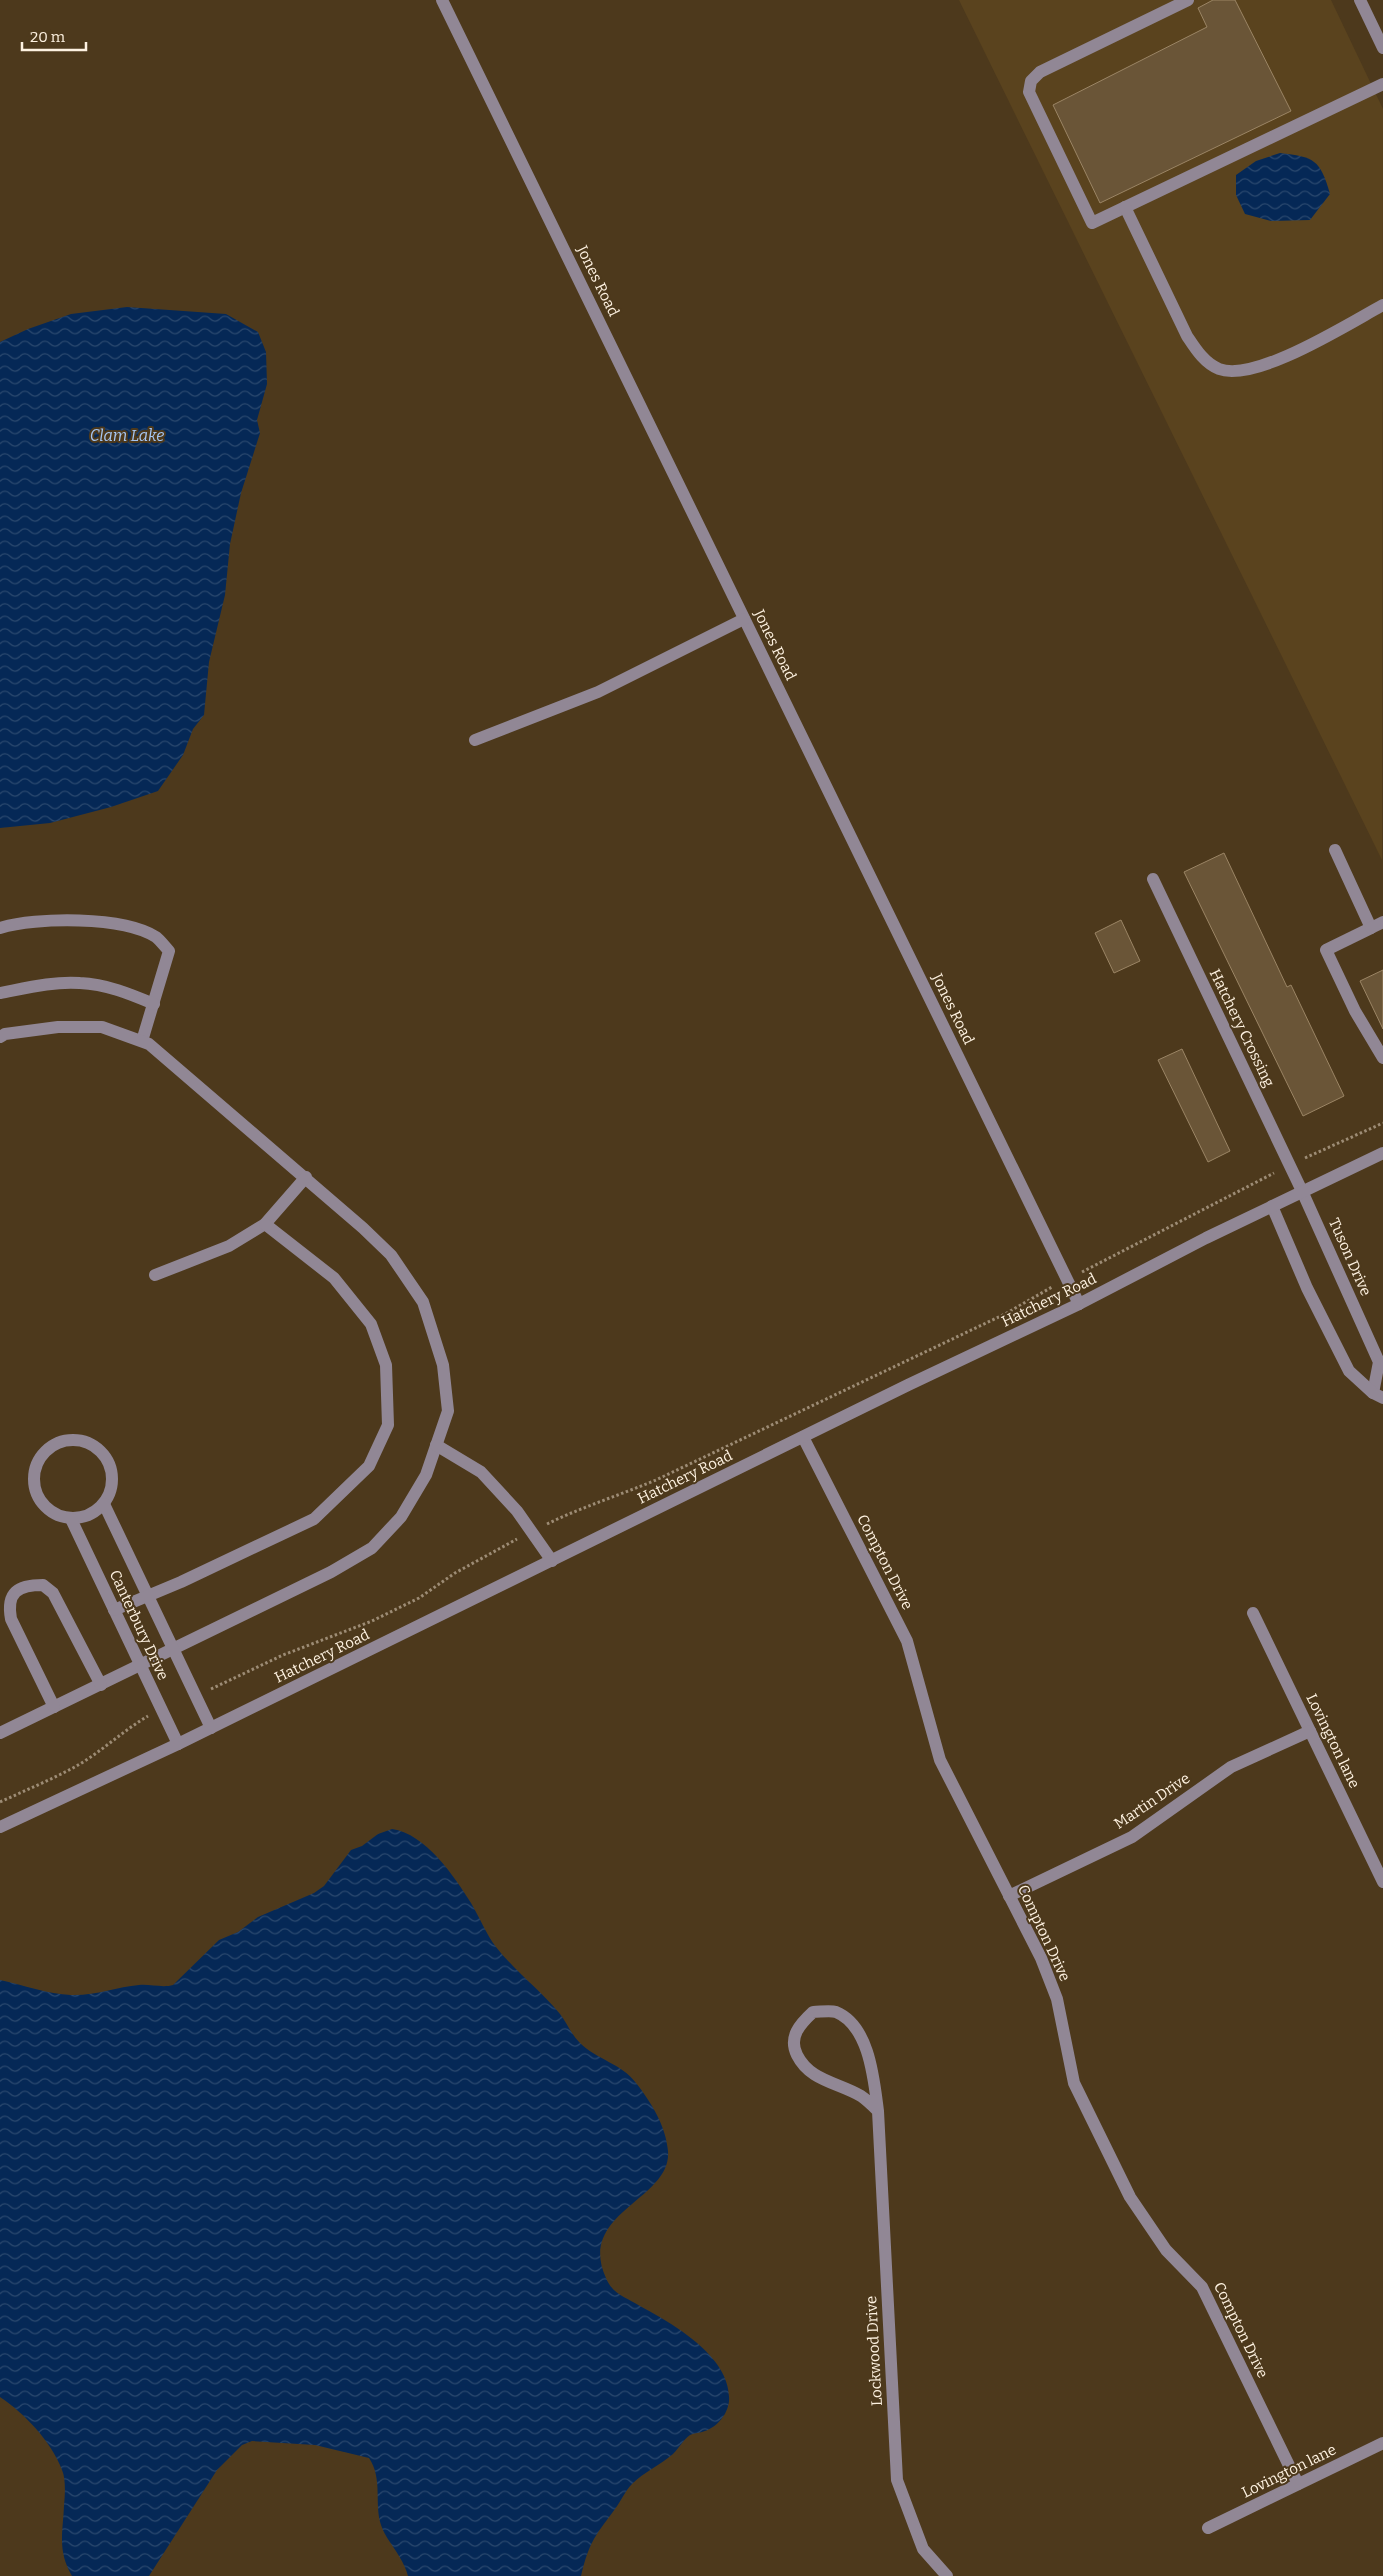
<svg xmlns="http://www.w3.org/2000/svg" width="1383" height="2576" viewBox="0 0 1383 2576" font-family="Bitter,serif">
<defs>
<pattern id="water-waves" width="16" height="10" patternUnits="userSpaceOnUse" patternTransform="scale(1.25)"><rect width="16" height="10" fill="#052856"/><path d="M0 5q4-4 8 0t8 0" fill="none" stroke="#2a486e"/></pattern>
</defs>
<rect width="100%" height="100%" fill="#4d391c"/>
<path fill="#5a431e" d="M 959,0 L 1331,0 L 1383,109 L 1382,860 Z"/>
<g fill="url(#water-waves)">
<path d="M 1280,153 C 1314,157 1320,159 1330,194 L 1310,220 L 1271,221 L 1245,214 L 1236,195 L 1236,175 L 1256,161 Z"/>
<path d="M 127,307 L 226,314 L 258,332 L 266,352 L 267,384 L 257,420 L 260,433 L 241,493 L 230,544 L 225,595 L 209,662 L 204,715 L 193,729 L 183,755 L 158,791 L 111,807 L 50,823 L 0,828 L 0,342 L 28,329 L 71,314 Z"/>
<path d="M 392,1829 C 426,1834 454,1876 471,1903 C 480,1918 486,1934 496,1947 C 515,1971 540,1990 560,2014 C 567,2023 571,2034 580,2043 C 597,2060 621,2063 636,2083 C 651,2102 666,2126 668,2151 C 672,2200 576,2212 606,2278 C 613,2295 626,2297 640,2306 C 673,2324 732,2357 729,2401 C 728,2414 717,2427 705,2431 C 700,2433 694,2433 690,2435 C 683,2440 679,2448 673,2454 C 660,2465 644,2472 632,2484 C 625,2491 621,2501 615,2509 C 595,2536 589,2542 581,2576 L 408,2576 C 403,2556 386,2541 381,2525 C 374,2503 383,2479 369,2458 L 315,2445 L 252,2441 L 242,2445 L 217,2470 L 149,2576 L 72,2576 C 57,2550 63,2533 64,2505 C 65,2495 66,2479 62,2470 C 51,2441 25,2414 0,2397 L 0,1980 C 23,1985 48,1994 71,1995 C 94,1996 117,1987 139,1985 C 150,1984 163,1988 173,1985 L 219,1940 L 238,1932 L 258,1917 L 314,1893 L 324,1886 L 351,1850 L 362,1846 L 378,1834 Z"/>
</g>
<g fill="#6a5537" stroke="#9b8565">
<path d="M 1213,0 L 1235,0 L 1291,111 L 1100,203 L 1053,105 L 1207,27 L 1198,8 Z"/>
<path d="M 1224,853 L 1287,987 L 1291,985 L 1344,1096 L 1303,1116 L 1184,872 Z"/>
<path d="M 1121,920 L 1140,961 L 1114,973 L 1095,933 Z"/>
<path d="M 1383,970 L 1383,1029 L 1360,981 Z"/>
<path d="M 1182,1049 L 1230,1151 L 1208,1162 L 1158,1060 Z"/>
</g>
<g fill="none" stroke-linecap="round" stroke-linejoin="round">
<g stroke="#9d8c75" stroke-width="3" stroke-dasharray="2.5 2.5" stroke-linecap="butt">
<path d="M 1305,1158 L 1383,1123"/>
<path d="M 1082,1272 L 1274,1173"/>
<path d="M 547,1524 C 582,1507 620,1495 656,1480 L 1005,1314 L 1052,1287"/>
<path d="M 211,1689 L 283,1655 L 372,1621 L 419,1598 L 455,1573 L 517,1539"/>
<path d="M 0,1802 C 24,1791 48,1781 71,1769 C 98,1755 121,1732 148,1716"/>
</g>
<g stroke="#918795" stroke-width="12">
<path d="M 442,0 L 1079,1304"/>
<path d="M 1188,0 L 1040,72 L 1031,81 L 1029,92 L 1092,223 L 1383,84"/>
<path d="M 1360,0 L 1383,48"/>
<path d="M 1125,207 L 1187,336 C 1195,348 1204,363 1219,369 C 1255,383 1348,324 1383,305"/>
<path d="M 475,740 L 598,692 L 744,619"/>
<path d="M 1335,850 L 1371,928 L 1326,950 L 1355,1011 L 1383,1058"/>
<path d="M 1153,879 L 1302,1191 L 1379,1362 L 1373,1393"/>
<path d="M 0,928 C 36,917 123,916 156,937 C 161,941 165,947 169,951 L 142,1041"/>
<path d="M 1371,928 L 1383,922"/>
<path d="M 0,993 C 26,988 54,981 80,983 C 106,984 130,994 154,1004"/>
<path d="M 0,1037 L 5,1034 L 58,1027 L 102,1027 L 149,1044 L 363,1228 L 391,1255 L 423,1302 L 443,1365 L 448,1411 L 426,1475 L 401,1517 L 372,1548 L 331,1572 L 0,1733"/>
<path d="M 1272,1206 L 1307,1288 L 1349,1371 L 1373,1393 L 1383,1398"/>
<path d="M 155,1275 L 229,1246 L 265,1224 L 306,1177"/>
<path d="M 803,1437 L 907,1641 L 940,1760 L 1041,1958 L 1057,1999 L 1074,2083 L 1130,2197 L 1166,2250 L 1202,2287 L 1298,2484"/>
<circle cx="73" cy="1479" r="39"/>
<path d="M 436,1445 L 481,1472 L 517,1511 L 552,1561"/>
<path d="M 104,1504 L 211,1728"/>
<path d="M 71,1519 L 178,1744"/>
<path d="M 114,1610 L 181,1582 L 314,1519 L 369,1466 L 388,1425 L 386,1365 L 371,1324 L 334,1278 L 265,1224"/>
<path d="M 1253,1613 L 1383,1882"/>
<path d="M 54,1707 L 11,1619 C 6,1592 18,1585 43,1585 L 53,1593 L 101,1685"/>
<path d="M 0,1827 L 178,1744 L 908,1385 L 1079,1304 L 1206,1238 L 1383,1153"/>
<path d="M 1009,1896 L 1132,1837 L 1231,1767 L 1310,1731"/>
<path d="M 878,2111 C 873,2106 867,2100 861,2096 C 837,2082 810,2081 797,2055 C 788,2037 800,2024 813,2012 C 820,2012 830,2010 836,2012 C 870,2026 874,2081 878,2111 L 897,2480 L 923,2549 L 947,2576"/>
<path d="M 1208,2528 L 1383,2443"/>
</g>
</g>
<g text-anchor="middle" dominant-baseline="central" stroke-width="4" stroke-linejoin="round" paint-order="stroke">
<g font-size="15" fill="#fef2e1" stroke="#4d391c">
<text transform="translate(598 281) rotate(64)">Jones Road</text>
<text transform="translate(775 645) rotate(64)">Jones Road</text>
<text transform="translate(953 1009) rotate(64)">Jones Road</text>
<text transform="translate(1242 1028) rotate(64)">Hatchery Crossing</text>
<text transform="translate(1350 1257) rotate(66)">Tuson Drive</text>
<text transform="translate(1049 1300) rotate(-26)">Hatchery Road</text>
<text transform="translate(685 1477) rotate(-26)">Hatchery Road</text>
<text transform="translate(885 1562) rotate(63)">Compton Drive</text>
<text transform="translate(139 1625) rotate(65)">Canterbury Drive</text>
<text transform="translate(322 1656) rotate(-26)">Hatchery Road</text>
<text transform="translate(1333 1741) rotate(64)">Lovington lane</text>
<text transform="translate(1152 1801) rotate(-34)">Martin Drive</text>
<text transform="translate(1044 1933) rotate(65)">Compton Drive</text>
<text transform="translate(1241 2330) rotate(64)">Compton Drive</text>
<text transform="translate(874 2351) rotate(-93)">Lockwood Drive</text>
<text transform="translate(1289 2471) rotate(-26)">Lovington lane</text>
</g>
<g font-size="16" font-style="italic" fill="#a6c6f3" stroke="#4d391c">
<text x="127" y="435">Clam Lake</text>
</g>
</g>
<path d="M22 42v8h64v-8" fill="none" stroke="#fef2e1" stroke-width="2.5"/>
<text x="30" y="42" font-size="15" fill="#fef2e1" stroke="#4d391c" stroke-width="4" paint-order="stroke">20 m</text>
</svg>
